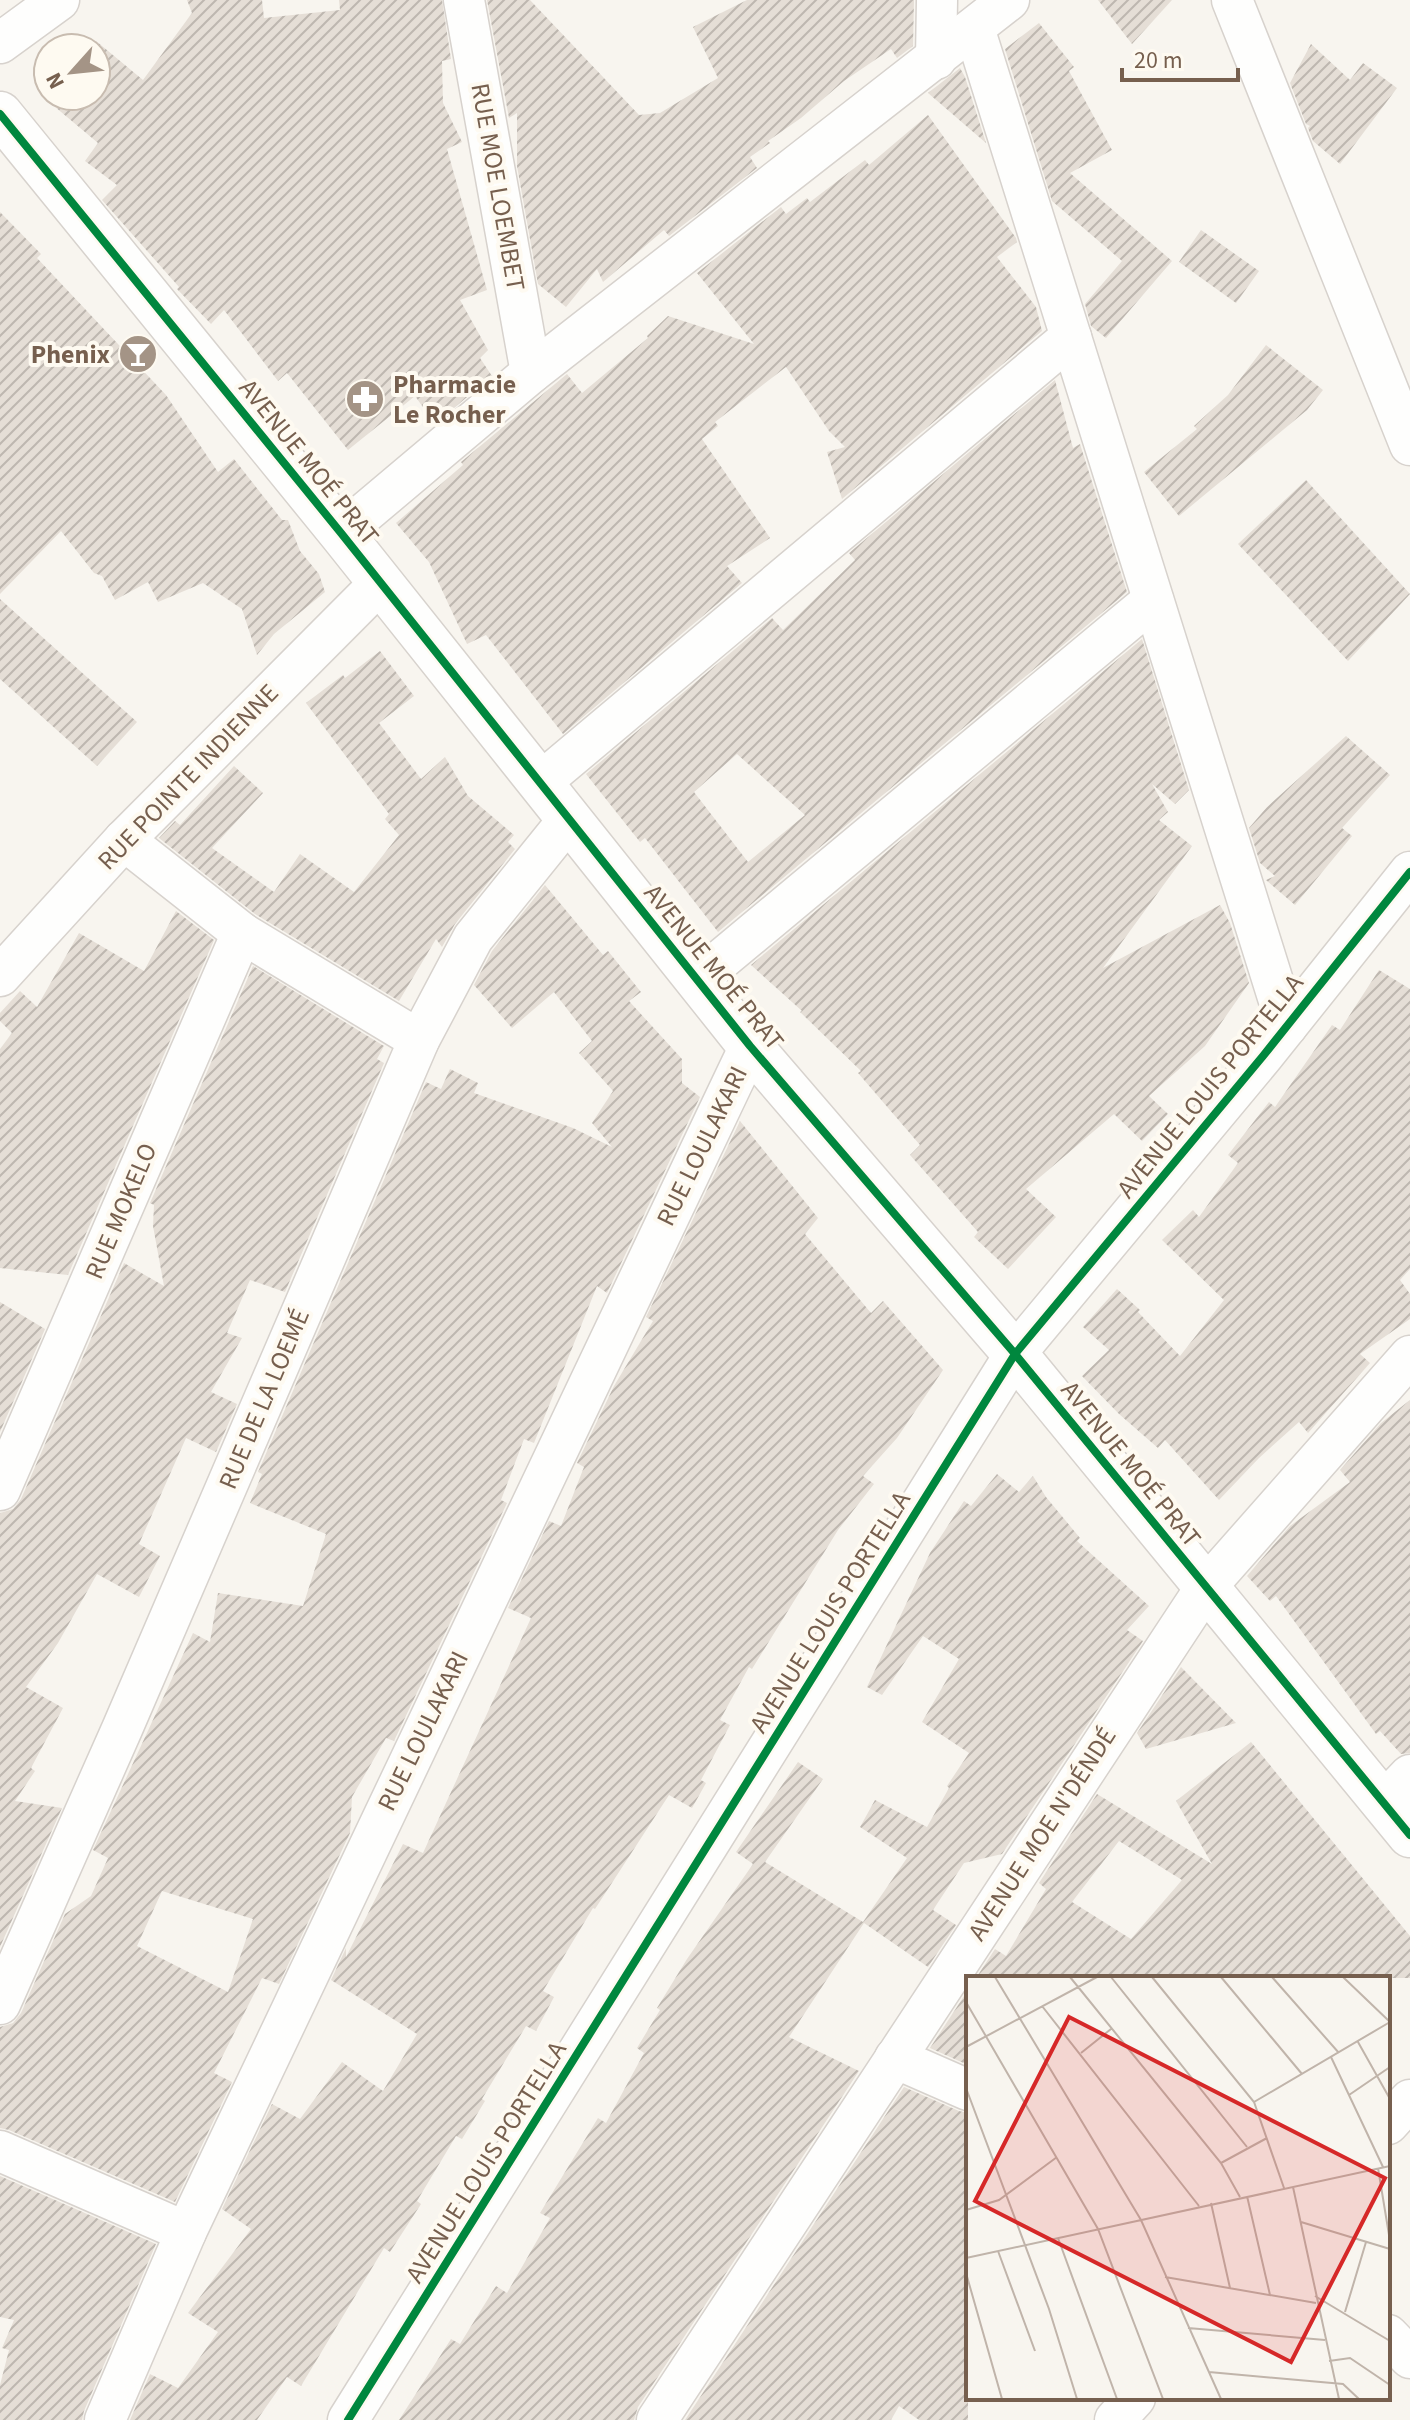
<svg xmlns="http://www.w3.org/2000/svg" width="1410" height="2420" viewBox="0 0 1410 2420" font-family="'Source Sans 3',sans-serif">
<defs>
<pattern id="building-hatch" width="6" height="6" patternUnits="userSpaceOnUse" patternTransform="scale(2)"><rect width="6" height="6" fill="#e5ded6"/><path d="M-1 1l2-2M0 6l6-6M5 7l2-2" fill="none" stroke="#beb7b0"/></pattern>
</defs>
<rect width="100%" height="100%" fill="#f8f5ef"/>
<g fill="url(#building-hatch)" fill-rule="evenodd">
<path d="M 187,0 L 262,0 L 264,18 L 340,10 L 339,0 L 442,0 L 451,59 L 442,61 L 443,103 L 462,142 L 447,149 L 487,290 L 460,300 L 488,350 L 480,358 L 492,376 L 435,424 L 415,396 L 348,450 L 287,373 L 278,381 L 224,310 L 211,324 L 177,289 L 179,287 L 102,200 L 117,185 L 85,161 L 98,143 L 42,96 L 96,96 L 96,41 L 143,80 L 192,13 Z"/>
<path d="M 487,0 L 530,0 L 639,115 L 660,113 L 718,78 L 693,27 L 747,0 L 914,0 L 913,46 L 897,58 L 891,49 L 844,81 L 801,118 L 768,141 L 770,143 L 750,157 L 757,168 L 669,236 L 664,230 L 603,282 L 597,269 L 566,307 L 538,284 L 517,166 L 517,113 L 509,118 Z"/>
<path d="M 1098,0 L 1172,0 L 1132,44 Z"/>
<path d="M 1039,23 L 1074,67 L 1069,71 L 1112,150 L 1070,173 L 1172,261 L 1106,338 L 1091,326 L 1085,304 L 1122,261 L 1052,201 L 1005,49 Z"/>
<path d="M 1311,44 L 1350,80 L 1363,63 L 1397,88 L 1340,164 L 1313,141 L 1308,128 L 1310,126 L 1306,124 L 1290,83 Z"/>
<path d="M 960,68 L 965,77 L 986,143 L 928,93 Z"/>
<path d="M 928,115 L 1016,238 L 1017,242 L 997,257 L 1036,307 L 1042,331 L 842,499 L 827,452 L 845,447 L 829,431 L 786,367 L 715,422 L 718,426 L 702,439 L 770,538 L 727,566 L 742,583 L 563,734 L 486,635 L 467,644 L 429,562 L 396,523 L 463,465 L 461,462 L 567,374 L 582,393 L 648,338 L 647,336 L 668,316 L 754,344 L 697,273 L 781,207 L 786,214 L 807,198 L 810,202 L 865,160 L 869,165 Z"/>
<path d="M 0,212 L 41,254 L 37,258 L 166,395 L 218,472 L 234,459 L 282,520 L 288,520 L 300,551 L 319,574 L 325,592 L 274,634 L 257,655 L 242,609 L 203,583 L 158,602 L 148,582 L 115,600 L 102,576 L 94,573 L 61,531 L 0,594 Z"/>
<path d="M 1201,230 L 1259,271 L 1236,303 L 1179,262 Z"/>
<path d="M 1266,345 L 1323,390 L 1307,410 L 1179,516 L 1144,472 L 1197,429 L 1194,426 L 1228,395 Z"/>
<path d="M 1055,380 L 1073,448 L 1080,444 L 1127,592 L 718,932 L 645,838 L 640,842 L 586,774 L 772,618 L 783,630 L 855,560 L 849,553 ZM 737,754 L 805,815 L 748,862 L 694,792 Z"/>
<path d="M 1306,480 L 1410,594 L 1348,661 L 1238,544 Z"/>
<path d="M 0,599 L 137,722 L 97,766 L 0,679 Z"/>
<path d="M 1142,639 L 1189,790 L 1175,804 L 1152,784 L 1168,812 L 1159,820 L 1192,846 L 1103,968 L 1220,905 L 1230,923 L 1249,983 L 1205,1046 L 1149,1096 L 1168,1114 L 1142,1141 L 1114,1114 L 1026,1189 L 1056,1217 L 1008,1269 L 974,1237 L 978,1232 L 910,1155 L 920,1145 L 858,1073 L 861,1071 L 800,1012 L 802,1011 L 751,965 Z"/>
<path d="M 380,651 L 414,696 L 379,723 L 421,779 L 445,757 L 468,796 L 514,835 L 508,842 L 515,849 L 455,924 L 442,947 L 436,939 L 399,1001 L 255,914 L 159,838 L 175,821 L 180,825 L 234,766 L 263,793 L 212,848 L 274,892 L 300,854 L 354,892 L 399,835 L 385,819 L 389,814 L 306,703 L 343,675 L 345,678 Z"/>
<path d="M 1346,736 L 1390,775 L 1342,828 L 1352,836 L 1295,905 L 1266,880 L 1275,876 L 1260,863 L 1249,828 L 1267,807 Z"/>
<path d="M 545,885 L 603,955 L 608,951 L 641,992 L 629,1001 L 682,1059 L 682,1083 L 700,1097 L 607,1293 L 597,1286 L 534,1443 L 524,1439 L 501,1500 L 507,1503 L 394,1741 L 386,1738 L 352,1797 L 350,1833 L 279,1984 L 262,1978 L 214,2073 L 232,2082 L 175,2202 L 9,2130 L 0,2128 L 0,2027 L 13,2023 L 21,2013 L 65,1914 L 91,1896 L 108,1858 L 93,1850 L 193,1633 L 210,1642 L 218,1593 L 303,1606 L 326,1534 L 250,1503 L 262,1474 L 258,1472 L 426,1082 L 441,1089 L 450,1069 L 478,1083 L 474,1093 L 573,1128 L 612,1147 L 592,1123 L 613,1091 L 579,1053 L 592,1041 L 554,992 L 512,1028 L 474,985 L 492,951 ZM 162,1891 L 253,1919 L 228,1992 L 137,1946 Z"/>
<path d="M 176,911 L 214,940 L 68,1275 L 0,1268 L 0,1049 L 12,1033 L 0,1021 L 0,1013 L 20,991 L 37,1007 L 79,933 L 144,971 Z"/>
<path d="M 253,966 L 384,1046 L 377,1059 L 384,1063 L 285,1292 L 250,1280 L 227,1333 L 242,1338 L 211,1392 L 237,1404 L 216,1452 L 186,1438 L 139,1544 L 160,1556 L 139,1597 L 97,1574 L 58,1643 L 26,1687 L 63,1708 L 31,1768 L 35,1771 L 15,1801 L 62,1808 L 0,1947 L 0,1513 L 13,1509 L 21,1499 L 124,1263 L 164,1286 L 153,1226 L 154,1205 L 150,1203 Z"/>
<path d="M 1379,970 L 1410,989 L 1410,1269 L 1400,1280 L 1410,1294 L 1410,1319 L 1360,1354 L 1370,1363 L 1308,1433 L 1299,1422 L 1259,1458 L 1219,1500 L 1165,1440 L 1158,1448 L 1119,1414 L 1082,1376 L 1109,1350 L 1083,1327 L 1117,1289 L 1140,1310 L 1138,1312 L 1180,1356 L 1224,1300 L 1162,1240 L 1193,1210 L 1199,1217 L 1238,1163 L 1228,1155 L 1269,1102 L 1275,1107 L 1332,1025 L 1340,1030 Z"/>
<path d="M 740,1121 L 818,1218 L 805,1234 L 871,1313 L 883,1301 L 943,1370 L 897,1438 L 863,1476 L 874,1484 L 838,1530 L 752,1669 L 749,1667 L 720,1720 L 730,1725 L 701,1780 L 706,1783 L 692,1808 L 669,1795 L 595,1909 L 593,1908 L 543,1991 L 554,1997 L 536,2031 L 526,2026 L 482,2099 L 485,2101 L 462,2139 L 456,2136 L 417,2201 L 421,2204 L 390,2252 L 384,2248 L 301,2386 L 287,2377 L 257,2420 L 130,2420 L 150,2374 L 178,2388 L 218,2332 L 188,2313 L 251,2229 L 222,2209 L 272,2104 L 300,2119 L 342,2062 L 383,2091 L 417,2034 L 331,1980 L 346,1948 L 346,1957 L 403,1844 L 423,1853 L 531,1618 L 508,1608 L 549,1521 L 561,1526 L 584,1467 L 577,1463 L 614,1386 L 653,1321 L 646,1317 Z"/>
<path d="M 0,1302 L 45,1329 L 0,1432 Z"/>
<path d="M 1410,1400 L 1410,1753 L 1401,1754 L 1380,1731 L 1376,1734 L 1276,1596 L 1270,1601 L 1247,1576 L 1290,1526 L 1350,1482 L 1340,1470 L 1381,1423 Z"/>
<path d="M 997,1474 L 1019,1492 L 1033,1476 L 1046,1497 L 1080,1538 L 1077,1541 L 1149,1606 L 1127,1630 L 1143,1641 L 1002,1854 L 964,1863 L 933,1910 L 956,1925 L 928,1967 L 864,1923 L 789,2037 L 859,2071 L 638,2407 L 634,2420 L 399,2420 L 451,2339 L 460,2344 L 496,2286 L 507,2293 L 550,2218 L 540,2213 L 598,2118 L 606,2123 L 644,2053 L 637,2048 L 660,2010 L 657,2008 L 687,1959 L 753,1864 L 736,1852 L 798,1762 L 823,1779 L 765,1862 L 863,1922 L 907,1858 L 860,1827 L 875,1800 L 927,1827 L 949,1788 L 947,1786 L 969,1753 L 922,1722 L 959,1659 L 923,1636 L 882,1695 L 867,1687 L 930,1553 L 964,1501 L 971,1506 Z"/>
<path d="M 1181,1667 L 1236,1723 L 1146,1749 L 1137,1733 Z"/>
<path d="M 1251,1742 L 1410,1936 L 1410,1978 L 976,1978 L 995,1949 L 1006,1956 L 1046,1889 L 1039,1883 L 1097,1794 L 1212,1864 L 1176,1801 ZM 1119,1841 L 1182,1880 L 1131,1939 L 1072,1902 Z"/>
<path d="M 968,1990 L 968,2065 L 930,2048 Z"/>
<path d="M 904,2087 L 959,2111 L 968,2113 L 968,2420 L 919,2420 L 899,2406 L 891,2420 L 685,2420 Z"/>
<path d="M 0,2176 L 156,2244 L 84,2411 L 82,2420 L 0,2420 L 0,2385 L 9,2350 L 2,2348 L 14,2320 L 0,2317 Z"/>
</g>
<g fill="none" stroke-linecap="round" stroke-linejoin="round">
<defs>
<g id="minor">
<path d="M 464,0 L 531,373"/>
<path d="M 1232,0 L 1410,445"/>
<path d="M 974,28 L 1287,1026"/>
<path d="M 0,43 L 59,0"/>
<path d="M 936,59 L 937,0"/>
<path d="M 341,533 L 531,373 L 1009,0"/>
<path d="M 541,782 L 1071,337"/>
<path d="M 124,840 L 242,933 L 419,1040"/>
<path d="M 0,976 L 124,840 L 381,582"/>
<path d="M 698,979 L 1153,600"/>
<path d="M 0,1490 L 242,933"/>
<path d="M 1383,1803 L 1410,1775"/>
<path d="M 0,2004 L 122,1729 L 419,1040 L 473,938 L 569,819"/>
<path d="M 895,2058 L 968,2090"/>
<path d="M 1388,2124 L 1410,2100"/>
<path d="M 0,2151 L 186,2232"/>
<path d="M 1388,2335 L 1410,2358"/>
<path d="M 105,2420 L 186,2232 L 750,1046"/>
<path d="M 348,2420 L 1015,1354 L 1263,1056 L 1410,872"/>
<path d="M 657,2420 L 1206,1587 L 1410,1356"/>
<path d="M 1115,2420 L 1135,2398"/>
</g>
<path id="tertiary" d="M 0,114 L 341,533 L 750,1046 L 1015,1354 L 1410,1835"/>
</defs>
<use href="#minor" stroke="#d7d2cd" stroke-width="43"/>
<use href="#tertiary" stroke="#d7d2cd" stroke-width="47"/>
<use href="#minor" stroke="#fefefd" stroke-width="40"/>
<use href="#tertiary" stroke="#fefefd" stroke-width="44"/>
<defs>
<g id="cycleway">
<path d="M 0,114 L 341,533 L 750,1046 L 1015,1354 L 1410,1835"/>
<path d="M 348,2420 L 1015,1354 L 1263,1056 L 1410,872"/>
</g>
</defs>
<use href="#cycleway" stroke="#fefaf1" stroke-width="13"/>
<use href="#cycleway" stroke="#00873e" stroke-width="8"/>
</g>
<defs>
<symbol id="bar-disc" viewBox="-11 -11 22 22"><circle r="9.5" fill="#a49486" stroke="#fefaf1"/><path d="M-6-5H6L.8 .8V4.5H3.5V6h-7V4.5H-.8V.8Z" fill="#fff"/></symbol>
<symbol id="pharmacy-disc" viewBox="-11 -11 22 22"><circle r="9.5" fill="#a49486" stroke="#fefaf1"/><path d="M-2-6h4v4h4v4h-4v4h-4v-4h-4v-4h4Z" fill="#fff"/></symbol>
</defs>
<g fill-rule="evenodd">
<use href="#bar-disc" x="116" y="332" width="44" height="44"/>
<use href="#pharmacy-disc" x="343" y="377" width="44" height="44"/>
</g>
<g text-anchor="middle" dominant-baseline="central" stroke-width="8" stroke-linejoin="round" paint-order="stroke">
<g font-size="26" fill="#765f4e" stroke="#fefaf1">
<text transform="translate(498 187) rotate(80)">RUE MOE LOEMBET</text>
<text transform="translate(309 462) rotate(51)">AVENUE MOÉ PRAT</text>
<text transform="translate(188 777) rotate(-46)">RUE POINTE INDIENNE</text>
<text transform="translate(714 967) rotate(51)">AVENUE MOÉ PRAT</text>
<text transform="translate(1210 1086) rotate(-51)">AVENUE LOUIS PORTELLA</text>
<text transform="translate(702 1146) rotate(-64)">RUE LOULAKARI</text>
<text transform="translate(121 1211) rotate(-67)">RUE MOKELO</text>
<text transform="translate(264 1399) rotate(-67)">RUE DE LA LOEMÉ</text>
<text transform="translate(1131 1464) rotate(51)">AVENUE MOÉ PRAT</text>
<text transform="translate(830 1612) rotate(-58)">AVENUE LOUIS PORTELLA</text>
<text transform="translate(423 1731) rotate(-64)">RUE LOULAKARI</text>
<text transform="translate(1042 1834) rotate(-57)">AVENUE MOE N'DÉNDÉ</text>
<text transform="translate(486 2162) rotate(-58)">AVENUE LOUIS PORTELLA</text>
</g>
<g font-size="26" font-weight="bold" fill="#765f4e" stroke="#fefaf1" text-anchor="end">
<text x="110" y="354">Phenix</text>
<text x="393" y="384" text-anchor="start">Pharmacie<tspan x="393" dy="30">Le Rocher</tspan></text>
</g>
</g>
<g transform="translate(966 1976)">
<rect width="424" height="424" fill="#f8f5ef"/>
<path fill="none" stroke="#c0b4aa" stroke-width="2" d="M 29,1 L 175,244 L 255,423M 104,1 L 255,187 L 274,221M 145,1 L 281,171M 186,1 L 288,126 L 318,212M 255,1 L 336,98M 306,1 L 373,77M 377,1 L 424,46M 0,26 L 132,253 L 197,423M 76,30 L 233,230M 392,66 L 424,123M 0,71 L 131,1M 115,77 L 145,53M 365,81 L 417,191M 0,112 L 83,333 L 111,423M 383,119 L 424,91M 288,126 L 424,46M 255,187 L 301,162M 412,192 L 424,265M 327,211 L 373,423M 281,220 L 304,319M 245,227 L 264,312M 0,234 L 33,224 L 91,181M 335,246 L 424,273M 92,262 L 151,423M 32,275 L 69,375M 0,282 L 424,190M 0,297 L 36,423M 199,301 L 350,327M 349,320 L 424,365M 379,336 L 400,266M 222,352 L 359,364M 363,385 L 384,382 L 424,409M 243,396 L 377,408 L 393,423"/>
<path fill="#d62828" fill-opacity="0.15" stroke="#d62828" stroke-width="4" d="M 103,41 L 419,202 L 325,386 L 9,225 Z"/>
<rect width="424" height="424" fill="none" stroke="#765f4e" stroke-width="4"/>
</g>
<g transform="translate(72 72) rotate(243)"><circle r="38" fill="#fefaf1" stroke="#c8bcb0" stroke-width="2"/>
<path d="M0-6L14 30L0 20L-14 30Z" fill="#a49486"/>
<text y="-12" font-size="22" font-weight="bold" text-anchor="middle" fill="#765f4e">N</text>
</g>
<path d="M1122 68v12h116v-12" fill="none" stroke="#765f4e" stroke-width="4"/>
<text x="1134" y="68" font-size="24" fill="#765f4e" stroke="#fefaf1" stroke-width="6" paint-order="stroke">20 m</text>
</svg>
